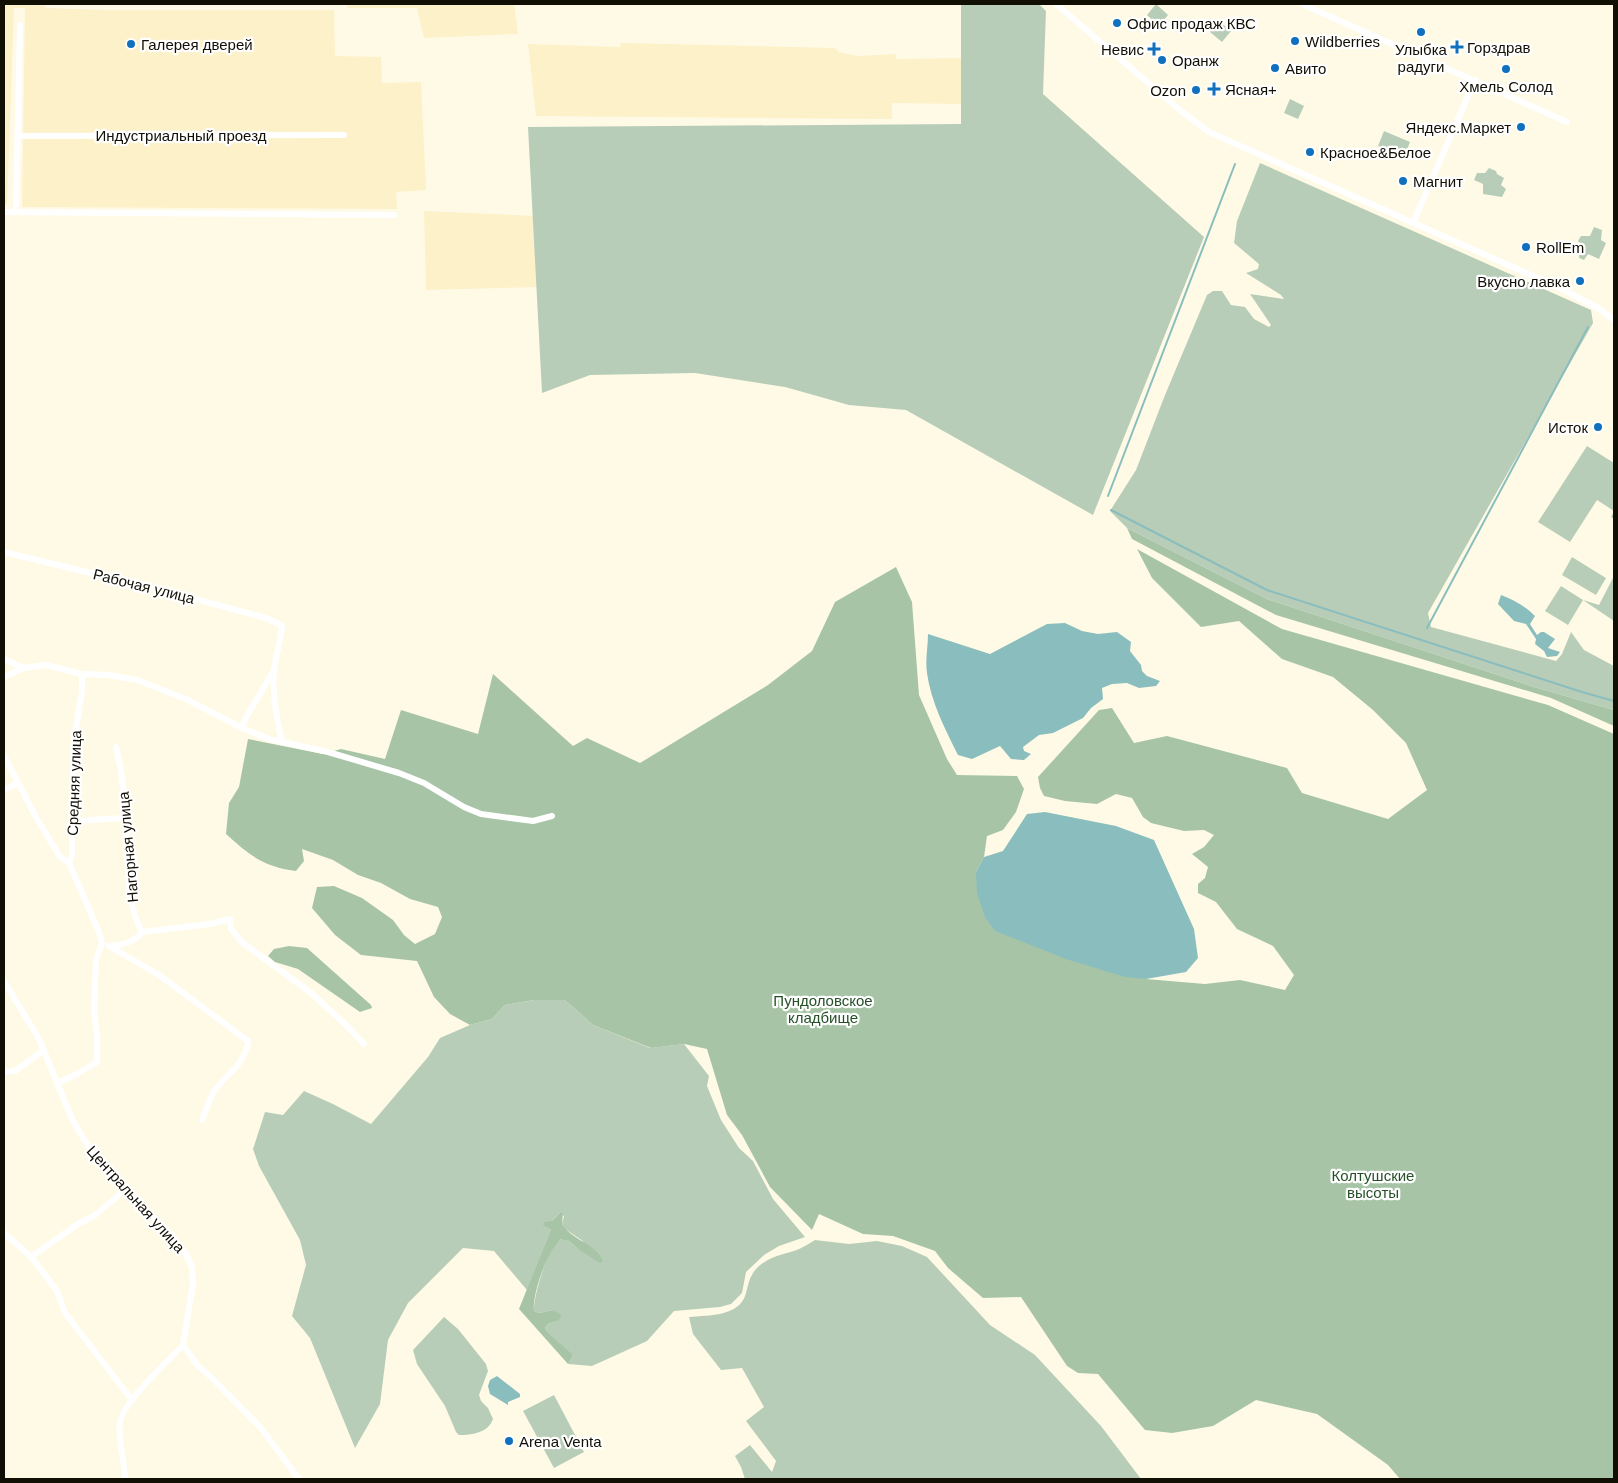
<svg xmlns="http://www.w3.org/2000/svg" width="1618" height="1483" viewBox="0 0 1618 1483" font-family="Arial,sans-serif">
<rect width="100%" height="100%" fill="#fffae6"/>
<g fill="#fcf1c9">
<path d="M 4,4 L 45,4 L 46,8 L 103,10 L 334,10 L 335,56 L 381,57 L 382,83 L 421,82 L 426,190 L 396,192 L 397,209 L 22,207 L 25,8 L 14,8 L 7,205 L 4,205 Z"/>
<path d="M 347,4 L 514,4 L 518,34 L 424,38 L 417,8 L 347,8 Z"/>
<path d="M 621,43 L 835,48 L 839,52 L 857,56 L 896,54 L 896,59 L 962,58 L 961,104 L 892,103 L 892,119 L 536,116 L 528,44 L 620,47 Z"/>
<path d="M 424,211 L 536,216 L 541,287 L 426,290 Z"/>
</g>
<g fill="#b8cdb8">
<path d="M 961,4 L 1039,4 L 1046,11 L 1043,94 L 1204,237 L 1093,515 L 906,410 L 849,405 L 785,387 L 695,373 L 590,375 L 542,393 L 528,127 L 961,124 Z"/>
<path d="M 1156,4 L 1168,15 L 1159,26 L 1147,15 Z"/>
<path d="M 1219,21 L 1231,31 L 1222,42 L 1210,32 Z"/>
<path d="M 1290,99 L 1304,106 L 1298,119 L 1284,113 Z"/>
<path d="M 1384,131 L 1410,142 L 1404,157 L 1378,146 Z"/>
<path d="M 1260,163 L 1591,310 L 1593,323 L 1428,613 L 1431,627 L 1556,661 L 1562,654 L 1571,632 L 1584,650 L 1614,666 L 1614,710 L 1534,687 L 1267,599 L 1127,528 L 1110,511 L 1136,470 L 1165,395 L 1207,295 L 1213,291 L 1222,291 L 1231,305 L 1245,307 L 1254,319 L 1269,327 L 1271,325 L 1250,294 L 1284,299 L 1281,295 L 1246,273 L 1258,269 L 1259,264 L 1234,243 L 1237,221 Z"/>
<path d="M 1489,168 L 1496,171 L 1497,174 L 1504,178 L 1501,185 L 1506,189 L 1502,197 L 1483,194 L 1483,184 L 1474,180 L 1477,173 L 1485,173 Z"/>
<path d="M 1594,227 L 1602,230 L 1601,240 L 1606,243 L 1599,259 L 1588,254 L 1584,260 L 1579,258 L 1580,243 L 1578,241 L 1581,236 L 1590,236 Z"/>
<path d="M 1587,446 L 1614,463 L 1614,519 L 1611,517 L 1614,511 L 1597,500 L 1570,542 L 1538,522 Z"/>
<path d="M 1572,557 L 1606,578 L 1596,595 L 1562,575 Z"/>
<path d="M 1614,576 L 1614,621 L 1583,600 L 1568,625 L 1545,611 L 1561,586 L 1583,600 L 1599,605 Z"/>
<path d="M 534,1000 L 565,1000 L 593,1025 L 650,1048 L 684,1044 L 709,1076 L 707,1086 L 721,1120 L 739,1148 L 753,1161 L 773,1199 L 805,1237 L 779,1246 L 764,1255 L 746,1272 L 742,1293 L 731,1304 L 720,1307 L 674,1311 L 647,1341 L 592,1366 L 568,1364 L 573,1356 C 567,1350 548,1334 545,1328 L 548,1324 L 558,1321 L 553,1310 L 539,1313 L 534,1311 C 533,1297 546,1257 554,1245 C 556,1242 560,1240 563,1238 L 569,1241 L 578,1249 L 583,1241 L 565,1229 L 562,1224 L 564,1216 L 560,1213 L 552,1221 L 551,1229 L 527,1290 L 494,1251 L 463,1248 L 408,1303 L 388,1340 L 380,1404 L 355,1448 L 310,1338 L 292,1316 L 306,1265 L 300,1240 L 259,1166 L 253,1149 L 265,1112 L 283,1115 L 304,1091 L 333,1104 L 371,1124 L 428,1057 L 440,1038 L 470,1025 L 492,1019 L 505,1005 Z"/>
<path d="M 815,1240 L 849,1244 L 877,1241 L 902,1246 L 927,1257 L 990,1325 L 1035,1355 L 1101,1426 L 1141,1479 L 745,1479 L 741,1467 L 735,1456 L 750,1445 L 772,1472 L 776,1461 L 746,1421 L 764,1407 L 742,1368 L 721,1370 L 693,1334 L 689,1317 C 709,1315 740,1317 746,1293 C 749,1282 750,1274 759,1266 C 770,1257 780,1255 794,1251 C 801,1249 808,1244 815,1240 Z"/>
<path d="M 444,1317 L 458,1329 L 486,1364 L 488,1371 L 479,1395 L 481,1401 L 488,1408 L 493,1419 C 488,1433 472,1435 459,1435 L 456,1432 L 445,1406 L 417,1364 L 413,1350 Z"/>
<path d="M 554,1395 L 584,1452 L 554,1468 L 523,1411 Z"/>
</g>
<g fill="#a7c5a6">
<path d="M 1127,528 L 1267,599 L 1534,687 L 1614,710 L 1614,726 L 1551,698 L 1276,615 L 1132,539 Z"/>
<path d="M 1137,549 L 1282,629 L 1548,705 L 1614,734 L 1614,1479 L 1400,1479 L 1388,1465 L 1317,1414 L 1256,1400 L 1213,1426 L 1172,1433 L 1145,1430 L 1098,1374 L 1078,1373 L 1067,1366 L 1021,1297 L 983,1298 L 948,1268 L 935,1251 L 893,1236 L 863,1234 L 819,1214 L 812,1230 L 770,1187 L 742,1135 L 727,1115 L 707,1049 L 684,1044 L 651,1048 L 593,1025 L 565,1000 L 534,1000 L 505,1005 L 492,1019 L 470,1025 L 450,1014 L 434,997 L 417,961 L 361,955 L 335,935 L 312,908 L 317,887 L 334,886 L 362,898 L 393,920 L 404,935 L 415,944 L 435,934 L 442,917 L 438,907 L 410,899 L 381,883 L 358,875 L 333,860 L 302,849 L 304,861 L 296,871 C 264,867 249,855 226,834 L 229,803 L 239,787 L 248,739 L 323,754 L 341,749 L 385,759 L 401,710 L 478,734 L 493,674 L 573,746 L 587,738 L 640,763 L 768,685 L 812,651 L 835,602 L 896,567 L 912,602 L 919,695 L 947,759 L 957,775 L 1017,776 L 1024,789 L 1016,812 L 1003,830 L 987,836 L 984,857 L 976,872 L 1146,979 L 1205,984 L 1240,980 L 1285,990 L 1294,975 L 1273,946 L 1237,929 L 1216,902 L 1198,893 L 1198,884 L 1205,878 L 1208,867 L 1192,854 L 1204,847 L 1214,835 L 1204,830 L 1184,831 L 1151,823 L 1143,817 L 1132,798 L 1116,794 L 1097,804 L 1065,801 L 1044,796 L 1040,788 L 1038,777 L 1099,710 L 1112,708 L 1134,743 L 1167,736 L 1287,768 L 1302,793 L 1388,819 L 1427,790 L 1406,743 L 1373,710 L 1333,677 L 1282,659 L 1239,621 L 1201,627 L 1152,578 Z"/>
<path d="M 289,946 L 307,948 L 371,1005 L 372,1008 L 360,1012 L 298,969 L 275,962 L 268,956 L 274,949 Z"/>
<path d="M 560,1213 L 563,1213 L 562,1224 C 571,1240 596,1243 603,1261 L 601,1263 L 598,1262 L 578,1249 L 569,1241 L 561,1239 C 548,1250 532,1293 534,1311 L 539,1313 L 553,1310 L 560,1314 L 561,1317 L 558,1321 L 548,1324 L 545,1328 C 549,1335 566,1348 572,1354 L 573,1356 L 568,1364 L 519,1309 L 551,1229 L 543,1225 L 544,1222 L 552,1221 Z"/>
</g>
<g fill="#8abdbe">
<path d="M 1501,595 C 1514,600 1525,606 1535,616 L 1530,624 L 1537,635 L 1541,632 L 1544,632 L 1555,639 L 1548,648 L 1560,652 L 1557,656 L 1547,657 L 1544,651 L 1535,644 L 1536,639 L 1526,624 L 1514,621 L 1498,604 Z"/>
<path d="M 1065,623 L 1082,631 L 1098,634 L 1117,632 L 1131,642 L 1130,651 L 1141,665 L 1142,671 L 1147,676 L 1160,681 L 1156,686 L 1139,688 L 1127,683 L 1112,684 L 1102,688 L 1103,699 L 1091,708 L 1083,718 L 1053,733 L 1039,735 L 1023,747 L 1024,751 L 1031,754 L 1024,760 L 1011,759 L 1000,746 L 972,759 L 958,755 C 945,729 931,702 927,673 C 925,660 928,647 928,634 L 990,654 L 1047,624 Z"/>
<path d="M 1045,812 L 1116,826 L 1154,840 L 1194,929 L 1198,958 L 1186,972 L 1146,979 L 1125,977 L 1066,959 L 995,931 L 985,917 L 977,893 L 976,872 L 984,857 L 1003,851 L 1027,814 Z"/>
<path d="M 497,1376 L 520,1394 L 520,1397 L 508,1402 L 508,1405 L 490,1394 L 488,1386 L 490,1380 Z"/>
</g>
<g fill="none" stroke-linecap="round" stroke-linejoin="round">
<g stroke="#8abdbe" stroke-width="2">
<path d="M 1108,496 L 1235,164"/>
<path d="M 1111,510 L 1267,590 L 1582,692 L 1614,701"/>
<path d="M 1427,628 L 1588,327"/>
</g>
<g stroke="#fff" stroke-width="6">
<path d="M 1056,4 L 1181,111 L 1209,132 L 1560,288 L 1598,308 L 1614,320"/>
<path d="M 1302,4 L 1567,122"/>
<path d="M 17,136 L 344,135"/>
<path d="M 4,212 L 394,215"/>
<path d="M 16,212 L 20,25"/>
<path d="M 1413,223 L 1475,80"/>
<path d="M 4,552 L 173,593 L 269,619 L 282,626 C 281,641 275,656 274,672 C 272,696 277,719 282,742"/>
<path d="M 4,659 L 24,668 L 46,665 L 82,674 L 108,675 L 137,680 L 186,699 L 242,728 L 269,739 L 328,752 L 399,773 L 424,783 L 464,807 L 481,814 L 533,821 L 552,816"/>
<path d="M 4,677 L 24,668"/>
<path d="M 242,728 L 245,719 L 274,670"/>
<path d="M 4,756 L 36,817 L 60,857 L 69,863 L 99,932 L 102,943 L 96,960 L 94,1010 L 97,1035 L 97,1062 L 77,1074 L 58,1083"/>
<path d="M 4,790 L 18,783"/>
<path d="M 73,821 L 126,818"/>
<path d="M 69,863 L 72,855 L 73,747 L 82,691 L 82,674"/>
<path d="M 142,932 L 210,924 L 230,919 L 231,929 L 243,943 L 311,993 L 345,1024 L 364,1044"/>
<path d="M 109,946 L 159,975 L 248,1041 C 246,1063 227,1074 215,1090 C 209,1099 206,1110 202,1120"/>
<path d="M 109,946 C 122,945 134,943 142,932 C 127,904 128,873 127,842 C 125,810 124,778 116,747"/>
<path d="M 4,981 L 39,1039 L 72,1119 L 88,1146 L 125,1190 L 172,1235 L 186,1254 L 192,1267 L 193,1283 L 183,1345"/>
<path d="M 4,1072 L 15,1071 L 44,1050"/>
<path d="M 4,1233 L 31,1257 L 40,1268 L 58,1293 L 65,1313 L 132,1400"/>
<path d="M 31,1257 L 78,1224 L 94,1216 L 125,1190"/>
<path d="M 183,1345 L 198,1366 L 209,1375 L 261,1428 L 299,1479"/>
<path d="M 125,1479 C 125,1462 117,1437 120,1422 C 124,1401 167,1362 183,1345"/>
</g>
</g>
<g fill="#1070bd" stroke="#fff" stroke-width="2">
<circle cx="1117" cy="23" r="5"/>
<circle cx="1421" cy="32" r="5"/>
<circle cx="1295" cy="41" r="5"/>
<circle cx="131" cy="44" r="5"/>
<path d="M1454.5 39.5h5v5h5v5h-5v5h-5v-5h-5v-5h5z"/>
<path d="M1151.5 41.5h5v5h5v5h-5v5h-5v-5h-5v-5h5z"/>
<circle cx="1162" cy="60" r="5"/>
<circle cx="1275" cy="68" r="5"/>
<circle cx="1506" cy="69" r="5"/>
<path d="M1211.5 81.5h5v5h5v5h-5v5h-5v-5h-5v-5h5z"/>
<circle cx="1196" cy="90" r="5"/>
<circle cx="1521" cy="127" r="5"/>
<circle cx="1310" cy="152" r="5"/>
<circle cx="1403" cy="181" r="5"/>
<circle cx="1526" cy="247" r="5"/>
<circle cx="1580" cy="281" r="5"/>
<circle cx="1598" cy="427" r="5"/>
<circle cx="509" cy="1441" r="5"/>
</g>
<g text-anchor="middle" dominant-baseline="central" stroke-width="4.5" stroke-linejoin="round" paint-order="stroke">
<g font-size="15" fill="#110e04" stroke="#fff" text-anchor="start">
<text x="1127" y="23">Офис продаж КВС</text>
<text x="1305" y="41">Wildberries</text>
<text x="141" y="44">Галерея дверей</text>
<text x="1467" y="47">Горздрав</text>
<text x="1144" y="49" text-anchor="end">Невис</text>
<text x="1421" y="49" text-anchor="middle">Улыбка<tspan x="1421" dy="17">радуги</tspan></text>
<text x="1172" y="60">Оранж</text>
<text x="1285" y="68">Авито</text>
<text x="1506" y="86" text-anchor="middle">Хмель Солод</text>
<text x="1225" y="89">Ясная+</text>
<text x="1186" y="90" text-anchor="end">Ozon</text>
<text x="1511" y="127" text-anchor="end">Яндекс.Маркет</text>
<text x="1320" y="152">Красное&amp;Белое</text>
<text x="1413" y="181">Магнит</text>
<text x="1536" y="247">RollEm</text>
<text x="1570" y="281" text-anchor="end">Вкусно лавка</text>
<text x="1588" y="427" text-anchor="end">Исток</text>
<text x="519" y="1441">Arena Venta</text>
</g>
<g font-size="15" fill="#110e04" stroke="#fff">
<text x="181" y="135">Индустриальный проезд</text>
<text transform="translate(144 586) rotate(14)">Рабочая улица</text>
<text transform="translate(74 783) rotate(-88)">Средняя улица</text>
<text transform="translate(128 847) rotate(-95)">Нагорная улица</text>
<text transform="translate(136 1199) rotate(48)">Центральная улица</text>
</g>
<g font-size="15" fill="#255027" stroke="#fff">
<text x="823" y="1000">Пундоловское<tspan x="823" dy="17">кладбище</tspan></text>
<text x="1373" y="1175">Колтушские<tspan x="1373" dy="17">высоты</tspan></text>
</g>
</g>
<rect width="1618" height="1483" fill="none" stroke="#110e04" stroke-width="10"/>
</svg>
